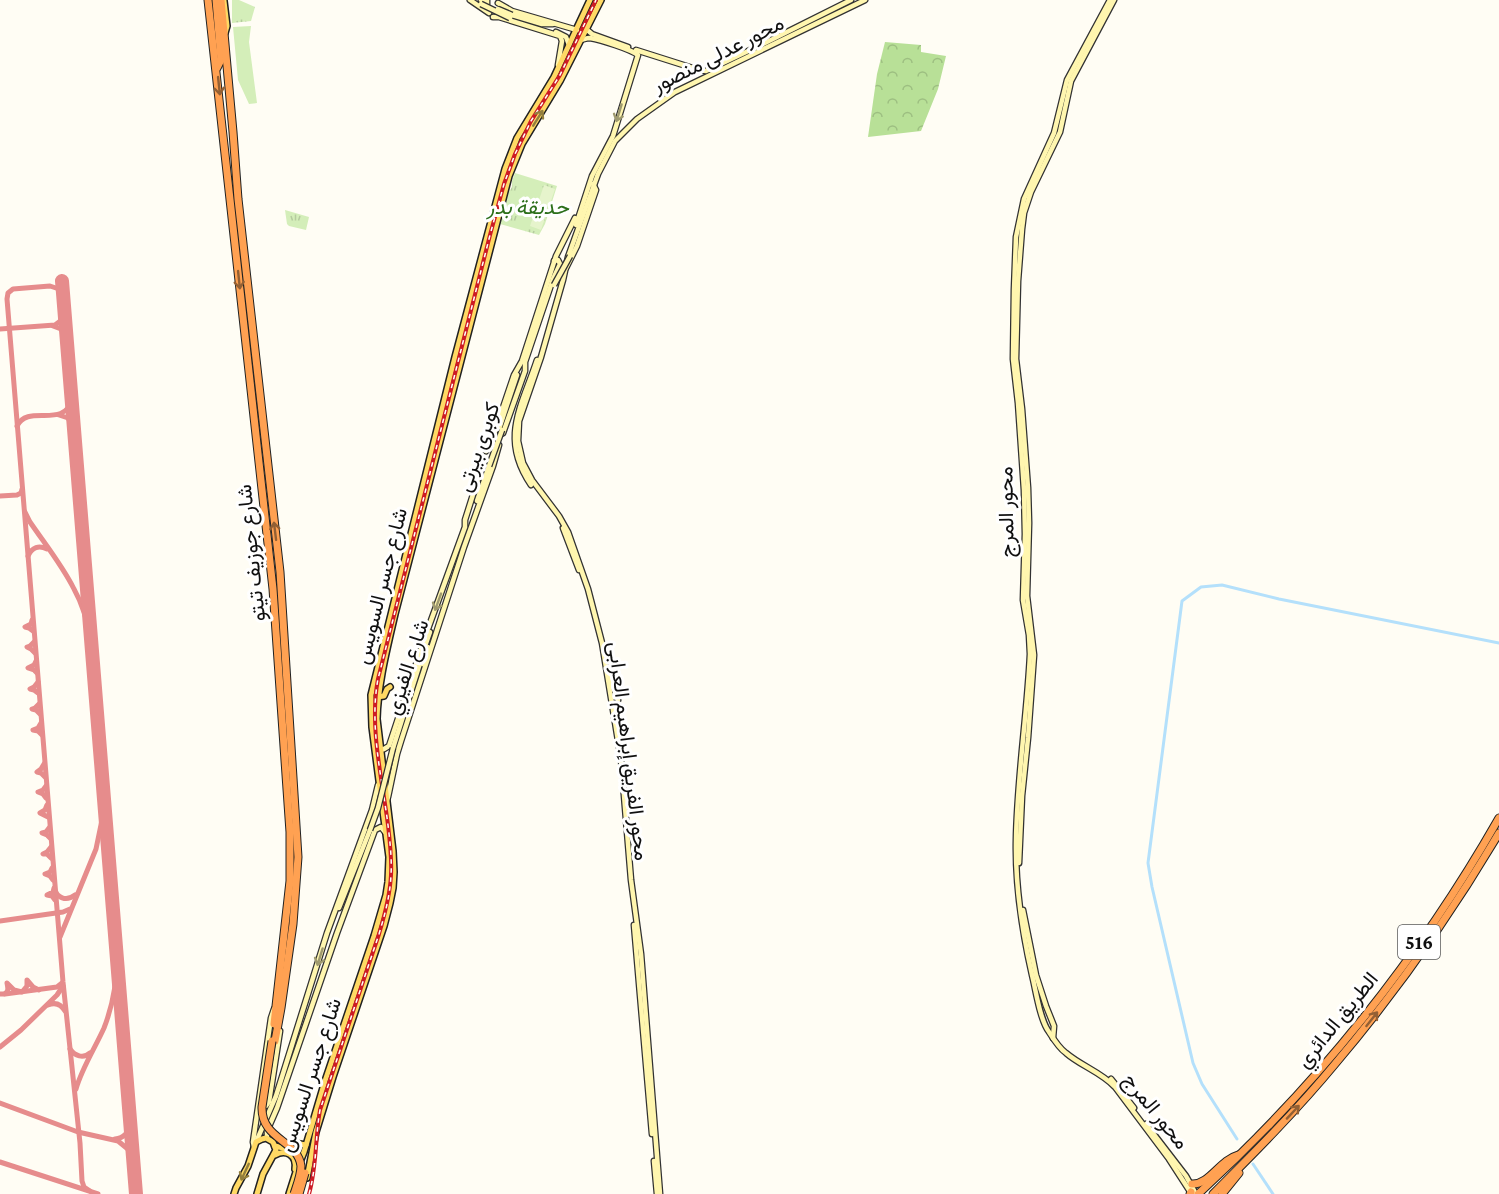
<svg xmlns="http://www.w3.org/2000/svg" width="1499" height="1194" viewBox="0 0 1499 1194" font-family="'Crimson Pro',Vazirmatn,serif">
<defs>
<pattern id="forest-crowns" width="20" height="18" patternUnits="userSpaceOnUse" patternTransform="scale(1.5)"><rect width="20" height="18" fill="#b8e097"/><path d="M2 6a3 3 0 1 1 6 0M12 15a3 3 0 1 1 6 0" fill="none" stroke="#9dbf81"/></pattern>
<pattern id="park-tufts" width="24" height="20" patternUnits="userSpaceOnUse" patternTransform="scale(1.5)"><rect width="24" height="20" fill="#d4eeb9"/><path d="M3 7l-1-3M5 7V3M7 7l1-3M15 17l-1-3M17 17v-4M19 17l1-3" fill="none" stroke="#b5cb9e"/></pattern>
</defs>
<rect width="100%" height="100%" fill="#fffdf4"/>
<path fill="#d4eeb9" d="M 251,26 L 249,42 L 257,103 L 249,104 L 238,80 L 233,27 Z"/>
<path fill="url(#forest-crowns)" d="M 885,42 L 921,45 L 921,52 L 946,56 L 938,89 L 921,131 L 868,137 L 877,74 Z"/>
<g fill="url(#park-tufts)">
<path d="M 232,0 L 239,0 L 255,7 L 251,21 L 232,23 Z"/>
<path d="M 515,173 L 557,186 L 545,224 L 539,235 L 500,224 L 509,192 L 512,187 L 512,181 Z"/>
<path d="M 285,210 L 309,217 L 306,230 L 289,226 L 287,224 Z"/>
</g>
<g fill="#e6f4cc">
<path d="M 544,185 L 555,189 L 549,207 L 538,203 Z"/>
<path d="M 537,206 L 548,209 L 541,230 L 530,226 Z"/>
</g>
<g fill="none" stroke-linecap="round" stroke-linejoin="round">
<g stroke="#b4e0fb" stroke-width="3">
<path d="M 1237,1139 L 1202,1084 L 1193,1063 L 1152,887 L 1148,863 L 1182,601 L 1201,587 L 1222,585 L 1279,599 L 1499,643"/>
<path d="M 1253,1164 L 1273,1194"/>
</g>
<g stroke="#e68c8c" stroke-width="5">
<path d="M 63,297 L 59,289 L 50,286 L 13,289 L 8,293 L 7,299 L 63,982 L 80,1143 L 82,1181 L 84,1187 L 90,1191"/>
<path d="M 53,326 L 61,329 L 67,338"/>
<path d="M 0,329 L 55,325 L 63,319 L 65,313"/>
<path d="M 59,415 L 68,418 L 74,427"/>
<path d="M 17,426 C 28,403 64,430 72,399"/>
<path d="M 0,496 L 17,495 L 21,493 L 22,489"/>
<path d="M 25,512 L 30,522 C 45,544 62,565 74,589 C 83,605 87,621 91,638"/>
<path d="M 28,556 C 32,547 39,545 47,549"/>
<path d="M 32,620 L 31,624 L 25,627 L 29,628 L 33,631"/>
<path d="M 34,642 L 30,646 L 27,647 L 31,649 L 35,653"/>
<path d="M 36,661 L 34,665 L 28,668 L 34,670 L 37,673"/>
<path d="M 38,682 L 34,687 L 30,689 L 34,690 L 38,693"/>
<path d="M 39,704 L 35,708 L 32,709 L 36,710 L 40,714"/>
<path d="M 41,723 L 38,728 L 33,730 L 38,731 L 42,735"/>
<path d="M 44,764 L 41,769 L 37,772 L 41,773 L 45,777"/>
<path d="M 46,786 L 43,790 L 38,792 L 43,794 L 46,798"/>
<path d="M 47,805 L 45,810 L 40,813 L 48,817"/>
<path d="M 49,828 L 46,832 L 42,833 L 47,835 L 50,838"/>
<path d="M 51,847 L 47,852 L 43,854 L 47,854 L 51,858"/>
<path d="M 52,868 L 50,872 L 45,874 L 50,876 L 53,880"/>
<path d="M 55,900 L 52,896 L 47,895 L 53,892 L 54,888 C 57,898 66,902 75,895"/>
<path d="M 0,921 L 63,912 L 70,909"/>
<path d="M 60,937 L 96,849 L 102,820 L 104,797"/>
<path d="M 0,994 L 4,994 C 9,992 8,988 7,983 L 14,990 L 22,992 L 27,986 L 27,980 L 33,987 L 39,990"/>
<path d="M 5,994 L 57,987 L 62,983"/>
<path d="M 48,1005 C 55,1002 61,1004 65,1011"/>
<path d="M 0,1047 L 21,1030 L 57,995 L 63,986"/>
<path d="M 70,1049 C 75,1056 83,1059 90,1053"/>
<path d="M 76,1089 C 82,1068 95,1048 104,1028 C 113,1005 117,982 117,957"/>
<path d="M 0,1103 L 78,1132 L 118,1141 L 129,1150 L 133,1161"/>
<path d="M 115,1139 C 125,1138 129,1132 130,1123"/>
<path d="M 0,1162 L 98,1194"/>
<path d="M 133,1194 L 136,1187"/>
</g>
<path stroke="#e68c8c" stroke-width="14" d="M 62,281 L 136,1194"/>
<defs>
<g id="secondary">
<path d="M 470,0 L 489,13"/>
<path d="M 481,0 L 483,1"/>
<path d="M 1110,0 L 1067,80 L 1054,133 L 1024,199 L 1016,237 L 1014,290 L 1013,359 L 1018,403 L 1024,490 L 1025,534 L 1023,600 L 1029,635 L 1030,654 C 1027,716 1017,778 1016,840 C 1015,886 1022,931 1032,975 C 1036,991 1040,1020 1049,1032 C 1054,1040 1059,1048 1066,1053 C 1081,1066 1101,1072 1115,1087 L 1169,1159 L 1191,1193"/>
<path d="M 498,3 L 512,11 L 577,30"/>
<path d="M 483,7 L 487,4 L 487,0"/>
<path d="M 512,15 L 542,24 L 553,24"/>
<path d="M 493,17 L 499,17 L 560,36 L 562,41 L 558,65"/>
<path d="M 586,29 L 592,34 L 628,47"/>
<path d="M 556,32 L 566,37 L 569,45"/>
<path d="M 636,50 L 699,70 L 706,71 L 763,44 L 851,0"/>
<path d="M 576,225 L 592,176 L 613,136 L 638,55 C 630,49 601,40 590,38 C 586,38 585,39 581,40"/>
<path d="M 566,268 L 577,246 L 596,190 L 593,184"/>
<path d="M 499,429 L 517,375"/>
<path d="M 499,435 L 503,433 L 525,371 L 525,362 L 553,279 L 560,264 L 558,260 L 554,261"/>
<path d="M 486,451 L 490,446 L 514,375 L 522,361 L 556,256 L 575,218"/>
<path d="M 531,485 C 499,438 522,406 537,360"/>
<path d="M 477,501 L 489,466"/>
<path d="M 563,528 L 579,570"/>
<path d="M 424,649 L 430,632"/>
<path d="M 422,664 L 428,647"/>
<path d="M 610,677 L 618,700"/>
<path d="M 393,748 L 421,660"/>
<path d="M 380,750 L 384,749 L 389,746 L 425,637 L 465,527 L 465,520 L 483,463 L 480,457"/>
<path d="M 387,800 L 388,797 L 397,754 L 401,741 L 464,547 L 493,466 L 499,445"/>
<path d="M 1019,863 L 1022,796 L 1028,738 L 1034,655 L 1027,596 L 1029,523 L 1028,488 L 1022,409 L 1016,359 L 1018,281 L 1022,229 L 1024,213 L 1031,192 L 1060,132 L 1071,81 L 1114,0"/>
<path d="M 339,908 L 370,830"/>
<path d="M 1023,910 L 1036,975 L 1046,1006 L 1054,1026 L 1053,1038"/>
<path d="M 634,925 L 652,1134"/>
<path d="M 1111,1079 L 1134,1108"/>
<path d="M 260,1105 L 266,1106 L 269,1102 L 280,1031"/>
<path d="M 1146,1124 L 1186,1176 L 1196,1194"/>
<path d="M 267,1138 L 267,1131 L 277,1108 L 337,933 L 375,830 L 381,827 L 385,832"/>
<path d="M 256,1142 L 276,1096 L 327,933 L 372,810 L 378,785"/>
<path d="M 254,1147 L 253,1142 L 271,1018 L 274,1009"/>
<path d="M 654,1161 L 657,1194"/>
<path d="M 660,1194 L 641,954 L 631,880 L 621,759 L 602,643 L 588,589 L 568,532 L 559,516 L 532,480 L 523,463 L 518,441 L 519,421 L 541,357 L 563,280 L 568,257 L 598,174 L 615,141 L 637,119 L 675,92 L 865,0"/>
</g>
<g id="primary">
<path d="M 224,1 L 227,26 L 225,33"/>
<path d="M 377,697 L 384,696 L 387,689 L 390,687"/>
<path d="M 275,1146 L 283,1148 L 294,1143 L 306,1145"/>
<path d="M 275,1155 C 286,1149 297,1155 295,1169"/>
<path d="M 307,1178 L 316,1132 L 333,1077 L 384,926 L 390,903 L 393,888 L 394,872 L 393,851 L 377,719 C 378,683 387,649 395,614 L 509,176 L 522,144 L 560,81 L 601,0"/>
<path d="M 234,1194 L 236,1188 L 248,1166 L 256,1142 L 262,1139 L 266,1138 L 273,1142 L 276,1150 L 263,1174 L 257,1194"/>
<path d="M 289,1194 L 296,1172 L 304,1152 L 325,1081 L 374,936 L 386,895 L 388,882 L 389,857 L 372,727 L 371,695 L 455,357 L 505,169 L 517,138 L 554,77 L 590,0"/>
</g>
<g id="highway">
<path d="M 208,0 L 273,589 L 290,832 L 290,881 L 274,1024"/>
<path d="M 216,0 L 221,60 L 217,68"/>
<path d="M 221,0 L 233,132 L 238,199 L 280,572 L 298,857 L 293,924 L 281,1008 L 275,1041"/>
<path d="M 1192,1184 C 1209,1185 1220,1160 1238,1155"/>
<path d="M 1190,1194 L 1191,1192"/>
<path d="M 1198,1194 C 1317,1086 1420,957 1499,818"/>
<path d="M 1213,1194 C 1255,1152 1297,1110 1335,1064 C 1396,992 1451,914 1499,833"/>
<path d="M 1222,1194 L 1239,1173"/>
</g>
</defs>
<use href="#secondary" stroke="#323232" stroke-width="7"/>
<use href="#primary" stroke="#212121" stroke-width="8"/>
<use href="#highway" stroke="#212121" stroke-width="9"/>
<use href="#secondary" stroke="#fff6af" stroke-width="4.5"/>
<use href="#primary" stroke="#ffd964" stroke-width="5"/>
<use href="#highway" stroke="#ffa152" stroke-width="7"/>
<defs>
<path id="rail" d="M 309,1194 C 317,1166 315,1138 320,1110 L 379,934 C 385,914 390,896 391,875 C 392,859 390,842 388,825 C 382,778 369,726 378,679 L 490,235 L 504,184 L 515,154 L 531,121 L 560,75 L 596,0"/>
</defs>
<use href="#rail" stroke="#cd1b24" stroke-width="4"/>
<use href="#rail" stroke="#fff" stroke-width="1.5" stroke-dasharray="4.5" stroke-linecap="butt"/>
<defs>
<g id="secondary-bridge">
<path d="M 481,4 L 510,18"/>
<path d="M 498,9 L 512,15"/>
<path d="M 554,285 L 570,256"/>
<path d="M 489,466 L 502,430"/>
<path d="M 370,830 L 378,808 L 393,748"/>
</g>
<g id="highway-bridge">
<path d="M 272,1041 L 262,1107 C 261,1140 298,1140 301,1166 C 301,1175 297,1185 294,1194"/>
<path d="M 299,1194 L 305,1173"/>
</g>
</defs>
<use href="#secondary-bridge" stroke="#323232" stroke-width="7" stroke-linecap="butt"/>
<use href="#highway-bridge" stroke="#212121" stroke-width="9" stroke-linecap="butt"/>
<use href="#secondary-bridge" stroke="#fff6af" stroke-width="4.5"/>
<use href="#highway-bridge" stroke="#ffa152" stroke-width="7"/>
</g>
<defs><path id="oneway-shaft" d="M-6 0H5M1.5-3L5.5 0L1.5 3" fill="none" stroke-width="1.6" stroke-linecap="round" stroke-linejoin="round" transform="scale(1.5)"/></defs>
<g stroke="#936034">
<use href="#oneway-shaft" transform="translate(219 86) rotate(84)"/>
<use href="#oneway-shaft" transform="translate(239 280) rotate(84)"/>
<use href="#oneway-shaft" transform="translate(275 531) rotate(-97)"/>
<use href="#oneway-shaft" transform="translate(1372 1019) rotate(-52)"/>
<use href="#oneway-shaft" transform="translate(1293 1112) rotate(-47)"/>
</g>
<g stroke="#9f9a6f">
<use href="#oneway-shaft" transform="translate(619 113) rotate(107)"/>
<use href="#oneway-shaft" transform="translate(438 602) rotate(110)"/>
<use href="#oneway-shaft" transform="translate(320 957) rotate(107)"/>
</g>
<g stroke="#937f3e">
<use href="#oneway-shaft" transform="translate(538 118) rotate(-58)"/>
<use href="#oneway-shaft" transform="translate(245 1172) rotate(115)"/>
</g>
<g text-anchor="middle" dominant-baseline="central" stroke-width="6" stroke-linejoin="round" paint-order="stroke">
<rect fill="#fff" stroke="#585858" stroke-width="1.5" x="1398" y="925" width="42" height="34" rx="4.5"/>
<g font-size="20" font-weight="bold" fill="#101010">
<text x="1419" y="942">516</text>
</g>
<g font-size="21" fill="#101010" stroke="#fff">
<text transform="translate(718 54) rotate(-27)">محور عدلى منصور</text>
<text transform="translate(478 447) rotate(-71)">كوبرى بيرتى</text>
<text transform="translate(1006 512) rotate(-91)">محور المرج</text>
<text transform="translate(251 553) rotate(-96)">شارع جوزيف تيتو</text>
<text transform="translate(381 586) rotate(-76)">شارع جسر السويس</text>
<text transform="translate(407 667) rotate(-72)">شارع الفيزي</text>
<text transform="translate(629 751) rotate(83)">محور الفريق إبراهيم العرابى</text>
<text transform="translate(1337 1020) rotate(-51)">الطريق الدائري</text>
<text transform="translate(310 1075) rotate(-72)">شارع جسر السويس</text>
<text transform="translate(1156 1111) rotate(51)">محور المرج</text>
</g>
<g font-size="21" font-style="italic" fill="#2c6f1a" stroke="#fff">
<text x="528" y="207">حديقة بدر</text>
</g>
</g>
</svg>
